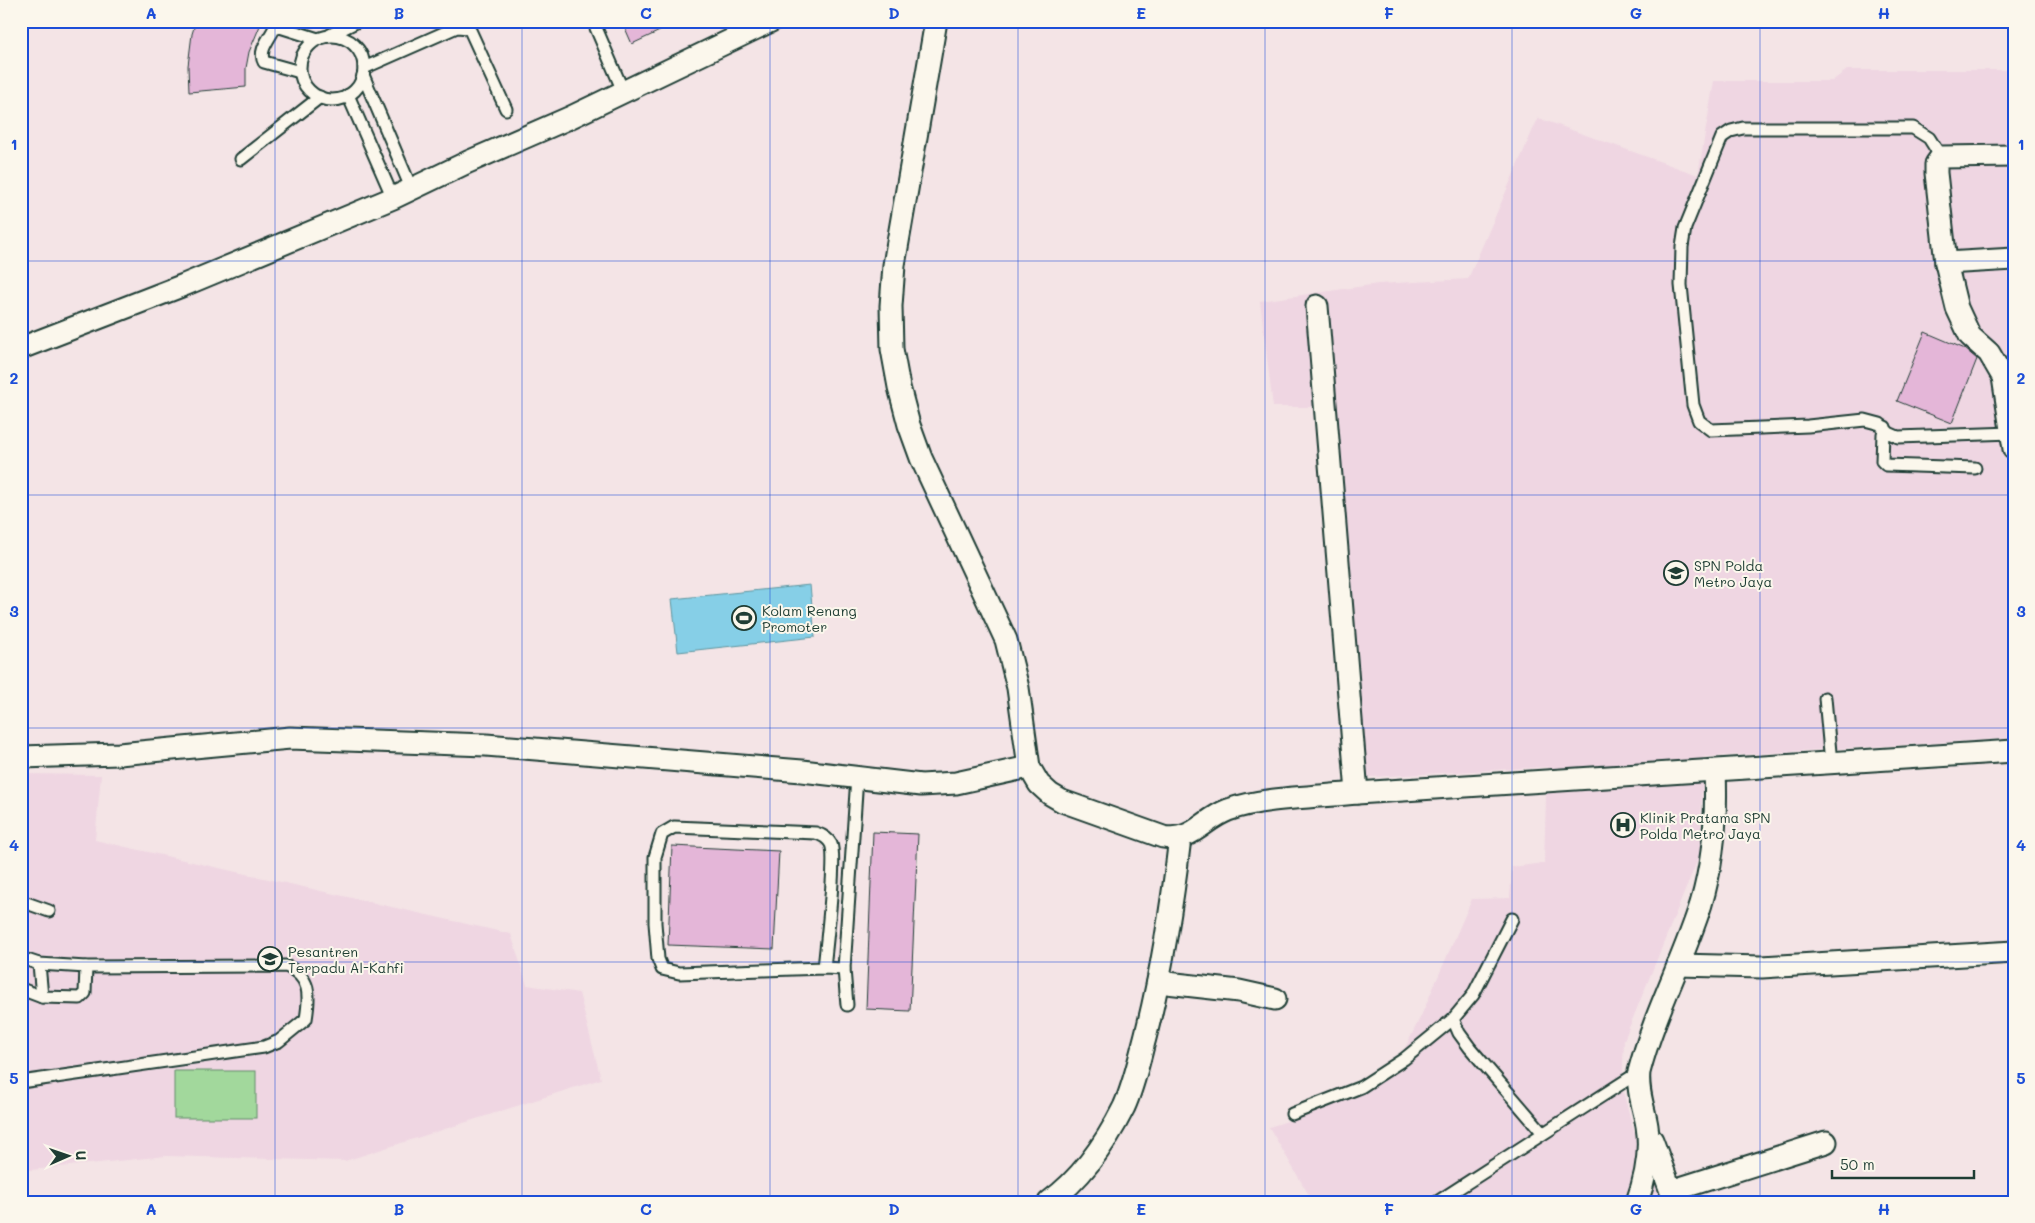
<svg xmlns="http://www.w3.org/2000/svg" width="2035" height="1223" viewBox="0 0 2035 1223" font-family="Mali,sans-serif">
<rect width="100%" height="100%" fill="#f4e4e6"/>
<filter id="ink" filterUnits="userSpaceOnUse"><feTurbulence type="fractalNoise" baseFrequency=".02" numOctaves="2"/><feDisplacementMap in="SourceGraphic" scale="10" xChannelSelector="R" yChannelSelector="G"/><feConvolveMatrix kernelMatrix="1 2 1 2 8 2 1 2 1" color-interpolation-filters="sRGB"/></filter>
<g filter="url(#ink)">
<g fill="#efd6e2">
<path d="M 1847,70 L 2014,70 L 2014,738 L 1703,757 L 1700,854 L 1624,1040 L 1622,1088 L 1639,1149 L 1672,1202 L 1313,1202 L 1269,1127 L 1325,1109 L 1393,1072 L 1421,1016 L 1472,899 L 1510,898 L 1512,867 L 1544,863 L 1547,767 L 1354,778 L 1327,407 L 1273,407 L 1260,301 L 1378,284 L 1468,279 L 1538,118 L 1698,175 L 1714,81 L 1832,81 Z"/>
<path d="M 21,774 L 101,775 L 95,840 L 511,934 L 527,985 L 579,993 L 601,1079 L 345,1161 L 166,1156 L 21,1171 Z"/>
</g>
<rect fill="#a2d89c" stroke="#608a68" x="174" y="1071" width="82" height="47"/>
<path fill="#86cfe7" stroke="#5d959f" d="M 810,585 L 815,637 L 678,652 L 672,599 Z"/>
<g fill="#e4b6d8" stroke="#1f3d34">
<path d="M 196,21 L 262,21 L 249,52 L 246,68 L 246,87 L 189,92 L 188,66 L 192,34 Z"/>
<path d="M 622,21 L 681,21 L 632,44 Z"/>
<path d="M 1925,332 L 1965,349 L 1977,359 L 1952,423 L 1897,401 Z"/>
<path d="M 873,832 L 918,834 L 910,1011 L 866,1009 Z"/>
<path d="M 672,846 L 779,851 L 774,949 L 668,945 Z"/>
</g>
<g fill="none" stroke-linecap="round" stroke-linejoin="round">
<defs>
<g id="service">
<path d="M 593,21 L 623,91"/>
<path d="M 330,35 L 358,21"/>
<circle cx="332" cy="68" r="32"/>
<path d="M 364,68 L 457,27 L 469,28 L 506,109"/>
<path d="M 300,72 L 264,62 C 258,51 269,39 274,29 L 280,27 L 318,39"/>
<path d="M 363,75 L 412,190"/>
<path d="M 348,95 L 393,198"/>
<path d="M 1941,157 L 1929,138 L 1913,128 L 1743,128 L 1731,131 L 1722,137 L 1685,228 L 1682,247 L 1681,285 L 1693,405 L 1699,421 L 1711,430 L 1808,426 L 1865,420 L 1880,424 L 1889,433 L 1898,437 L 2012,433"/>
<path d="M 241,159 L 320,97"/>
<path d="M 1885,427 L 1883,434 L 1882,461 L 1886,465 L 1975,468"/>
<path d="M 1825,698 L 1831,763"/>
<path d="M 21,901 L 49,911"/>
<path d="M 1512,919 L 1473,995 L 1453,1019 L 1459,1033 L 1470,1048 L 1543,1133"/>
<path d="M 21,958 L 39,964 L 86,967 L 286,966 C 311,977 310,995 306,1019 L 279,1041 L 264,1047 L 21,1082"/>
<path d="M 39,964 L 42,997"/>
<path d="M 824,968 C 826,948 837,857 831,844 C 828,838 822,835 816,833 L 674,827 L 662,834 L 655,857 L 655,923 L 658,959 L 662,969 L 679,973 L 824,968 L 844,969"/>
<path d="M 21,989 L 42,997 L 80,998 L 85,993 L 86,967"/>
<path d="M 847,1005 L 844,969 L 857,777"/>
<path d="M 1292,1114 L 1361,1087 L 1404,1059 L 1453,1019"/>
<path d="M 1437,1202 L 1639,1072"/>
</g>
<g id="minor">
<path d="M 936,21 L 894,265 L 891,306 L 892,349 L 899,387 L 909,425 L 921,458 L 1006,640 L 1018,688 L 1029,767 L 1039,784 L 1050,794 L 1062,801 L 1163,837 C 1193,842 1202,820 1228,810 C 1263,797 1319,797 1357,793 L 2014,751"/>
<path d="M 2014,156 L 1941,157 L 1936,164 L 1936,173 L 1946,263 L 1957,308 L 1970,336 L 1989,353 L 2003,377 L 2014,449"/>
<path d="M 1946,263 L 2014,259"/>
<path d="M 1317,306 L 1357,793"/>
<path d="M 21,348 L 184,285 L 393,198 L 468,162 L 569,118 L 771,21"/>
<path d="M 21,757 L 119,754 L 290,738 L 486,745 L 802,771 L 921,785 L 956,783 L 1029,767"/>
<path d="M 1678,965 L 1762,967 L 2014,952"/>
<path d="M 1158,982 L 1239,991 L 1275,999"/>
<path d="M 1652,1140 L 1675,1202"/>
<path d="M 1671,1191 L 1826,1142"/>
<path d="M 1049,1202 C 1082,1178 1106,1143 1124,1107 C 1134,1085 1139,1060 1145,1038 C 1162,972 1172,906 1180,838"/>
<path d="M 1637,1202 C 1646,1177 1651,1151 1647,1126 C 1644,1107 1637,1092 1639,1072 C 1654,1014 1683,961 1701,904 C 1714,860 1717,816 1715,771"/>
</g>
</defs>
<use href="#service" stroke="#1f3d34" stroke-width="15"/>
<use href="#minor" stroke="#1f3d34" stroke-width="25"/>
<use href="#service" stroke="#fbf7ec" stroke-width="11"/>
<use href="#minor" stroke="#fbf7ec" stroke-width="21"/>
</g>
</g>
<path fill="none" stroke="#1d4ed8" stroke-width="1" stroke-opacity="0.55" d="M 275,21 L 275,1202M 522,21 L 522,1202M 770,21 L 770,1202M 1018,21 L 1018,1202M 1265,21 L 1265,1202M 1512,21 L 1512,1202M 1760,21 L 1760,1202M 21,261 L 2014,261M 21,495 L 2014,495M 21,728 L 2014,728M 21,962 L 2014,962"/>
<defs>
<symbol id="university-ring" viewBox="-11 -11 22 22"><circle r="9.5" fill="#fbf7ec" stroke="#1f3d34" stroke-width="1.5"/><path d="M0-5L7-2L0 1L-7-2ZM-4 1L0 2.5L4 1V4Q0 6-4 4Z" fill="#1f3d34"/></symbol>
<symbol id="stadium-ring" viewBox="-11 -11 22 22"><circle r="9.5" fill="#fbf7ec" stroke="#1f3d34" stroke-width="1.5"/><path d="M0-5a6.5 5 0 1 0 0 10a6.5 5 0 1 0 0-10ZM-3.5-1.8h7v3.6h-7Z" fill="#1f3d34"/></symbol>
<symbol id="hospital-ring" viewBox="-11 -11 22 22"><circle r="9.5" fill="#fbf7ec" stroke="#1f3d34" stroke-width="1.5"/><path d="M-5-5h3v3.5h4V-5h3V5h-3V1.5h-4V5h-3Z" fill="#1f3d34"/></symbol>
<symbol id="school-ring" viewBox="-11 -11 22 22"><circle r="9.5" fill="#fbf7ec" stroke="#1f3d34" stroke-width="1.5"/><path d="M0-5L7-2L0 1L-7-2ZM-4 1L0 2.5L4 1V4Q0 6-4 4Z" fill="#1f3d34"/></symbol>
</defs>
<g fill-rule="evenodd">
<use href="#university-ring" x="1662" y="559" width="28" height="28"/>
<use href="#stadium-ring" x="730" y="604" width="28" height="28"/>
<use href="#hospital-ring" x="1609" y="811" width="28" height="28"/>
<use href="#school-ring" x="256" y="945" width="28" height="28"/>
</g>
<g text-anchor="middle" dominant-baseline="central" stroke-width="4" stroke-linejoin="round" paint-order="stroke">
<g font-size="14" fill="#1f3d34" stroke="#fbf7ec" text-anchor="start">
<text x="1694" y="565">SPN Polda<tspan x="1694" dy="16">Metro Jaya</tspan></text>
<text x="762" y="610">Kolam Renang<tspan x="762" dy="16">Promoter</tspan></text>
<text x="1640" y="817">Klinik Pratama SPN<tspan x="1640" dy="16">Polda Metro Jaya</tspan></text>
<text x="288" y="951">Pesantren<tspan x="288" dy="16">Terpadu Al-Kahfi</tspan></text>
</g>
</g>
<rect width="2035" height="1223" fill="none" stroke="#fbf7ec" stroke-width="55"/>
<g transform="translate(68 1156) rotate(88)" stroke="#fbf7ec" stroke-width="4" paint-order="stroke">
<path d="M0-4L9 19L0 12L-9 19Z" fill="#1f3d34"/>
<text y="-8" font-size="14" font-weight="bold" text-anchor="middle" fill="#1f3d34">U</text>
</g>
<path d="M1832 1170v8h142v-8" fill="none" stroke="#1f3d34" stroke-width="2.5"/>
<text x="1840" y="1170" font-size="15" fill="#1f3d34" stroke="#fbf7ec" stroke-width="4" paint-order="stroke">50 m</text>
<rect x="28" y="28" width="1980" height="1168" fill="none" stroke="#1d4ed8" stroke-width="2"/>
<g font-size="16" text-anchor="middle" font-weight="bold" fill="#1d4ed8">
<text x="151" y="19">A</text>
<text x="399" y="19">B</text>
<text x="646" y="19">C</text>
<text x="894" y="19">D</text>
<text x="1141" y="19">E</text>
<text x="1389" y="19">F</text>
<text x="1636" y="19">G</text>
<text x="1884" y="19">H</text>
<text x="14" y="150">1</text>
<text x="2021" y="150">1</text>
<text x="14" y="384">2</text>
<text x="2021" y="384">2</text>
<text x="14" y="617">3</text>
<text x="2021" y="617">3</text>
<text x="14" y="851">4</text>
<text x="2021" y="851">4</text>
<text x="14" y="1084">5</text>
<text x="2021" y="1084">5</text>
<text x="151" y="1215">A</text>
<text x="399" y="1215">B</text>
<text x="646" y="1215">C</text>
<text x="894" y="1215">D</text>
<text x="1141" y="1215">E</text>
<text x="1389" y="1215">F</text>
<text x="1636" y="1215">G</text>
<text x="1884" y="1215">H</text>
</g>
</svg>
